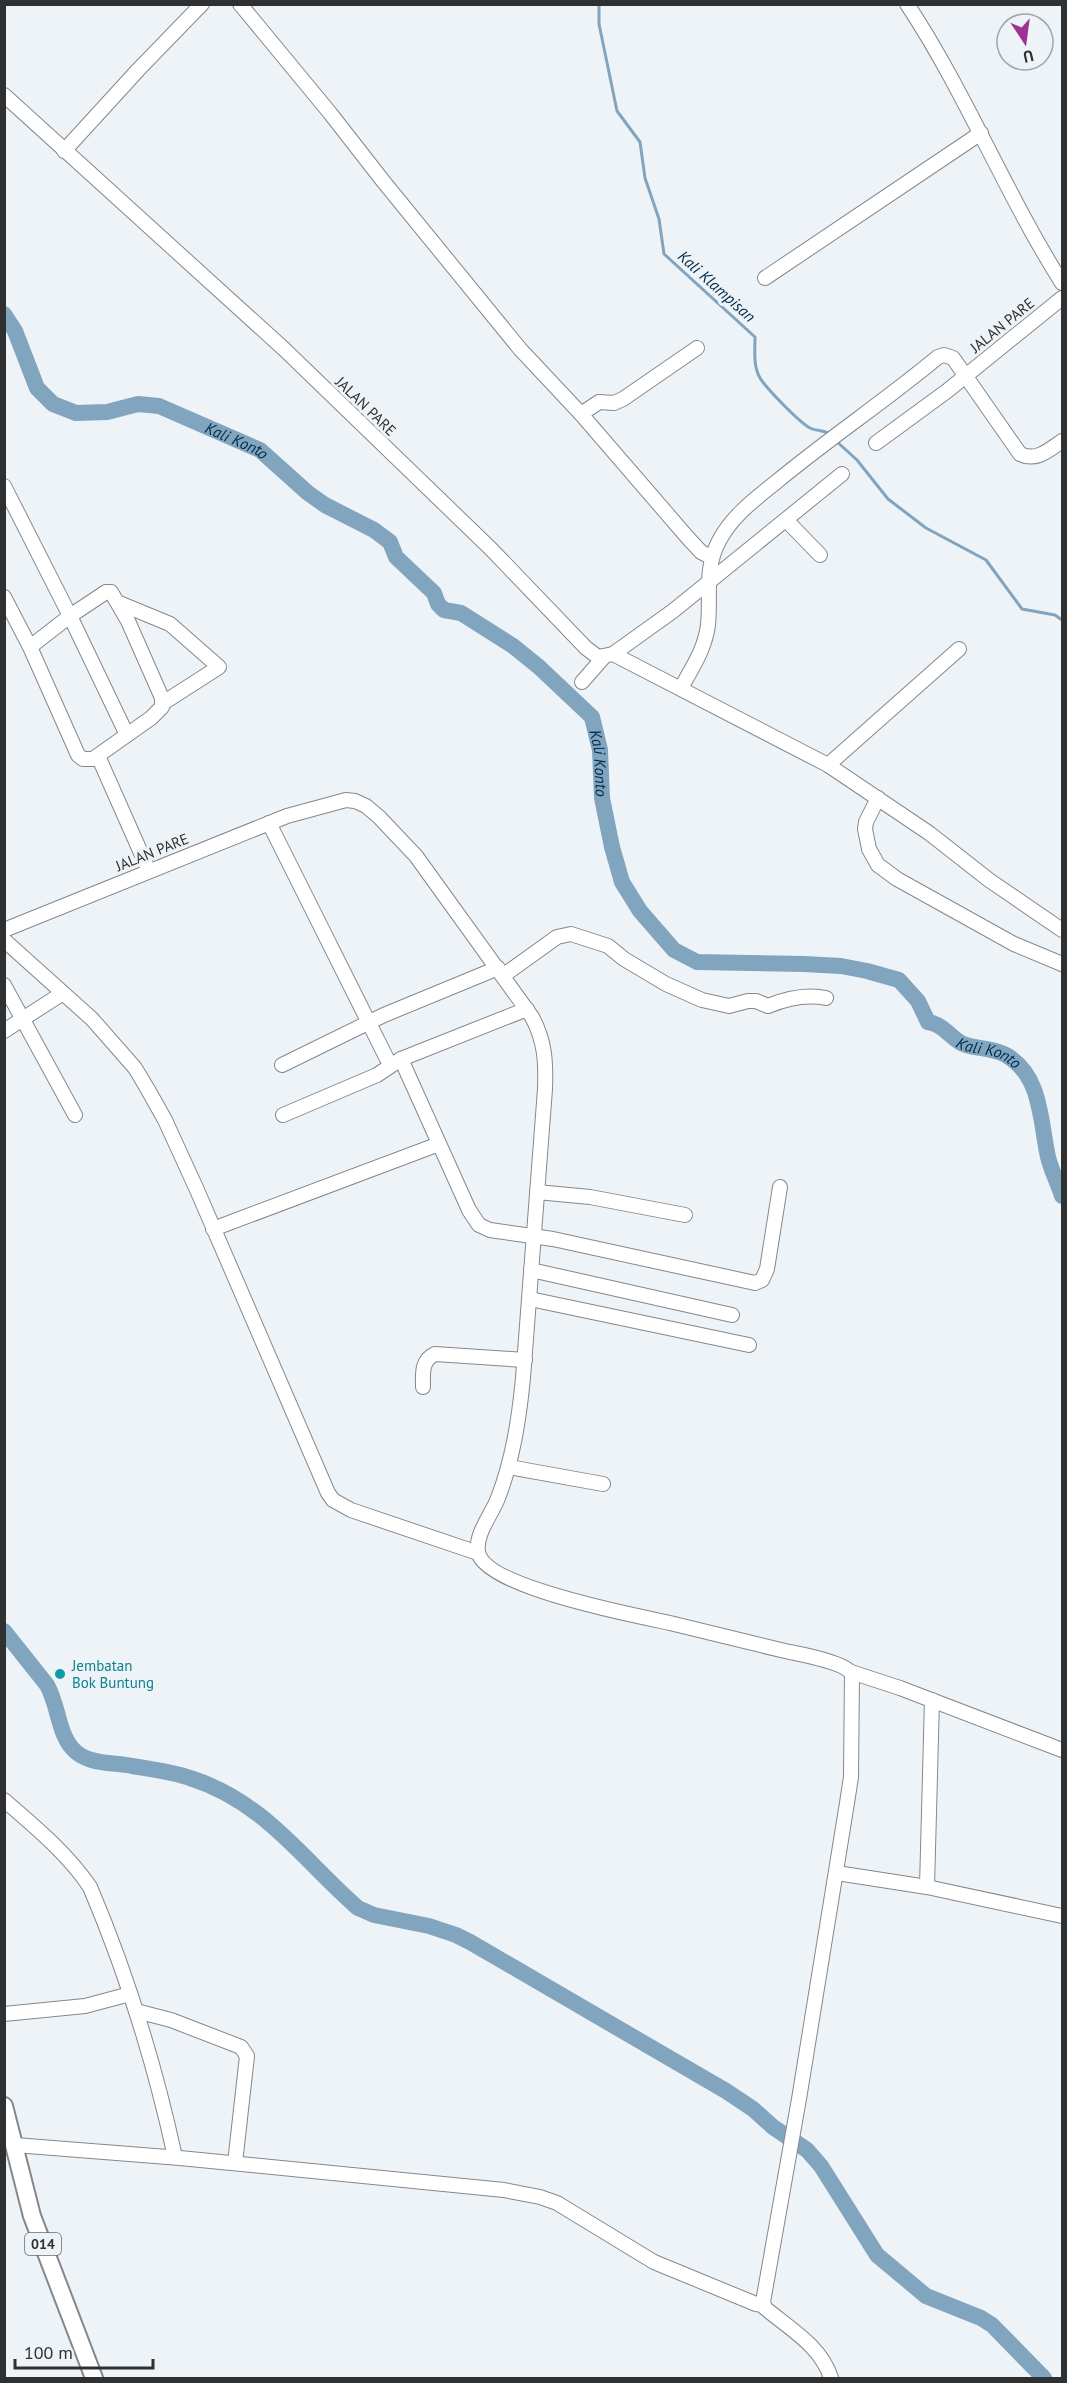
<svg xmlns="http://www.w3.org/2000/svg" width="1067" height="2383" viewBox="0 0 1067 2383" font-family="'PT Sans',sans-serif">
<rect width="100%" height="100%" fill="#eef3f8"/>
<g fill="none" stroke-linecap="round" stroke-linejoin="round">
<g stroke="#81a4bf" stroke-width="3">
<path d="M 599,4 L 599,24 L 617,111 L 640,142 L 645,178 L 659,219 L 664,254 L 755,337 C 755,351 753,366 760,378 C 766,388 799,422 810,428 C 817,432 824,429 831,435"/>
<path d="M 835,440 L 857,460 L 888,499 L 926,528 L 986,560 L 1022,609 L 1055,615 L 1062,620"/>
</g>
<g stroke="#81a4bf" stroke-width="16">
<path id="s1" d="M 4,314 L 15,331 L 37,388 L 53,404 L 76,413 L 107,412 L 138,404 L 159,406 L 260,450 L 308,493 L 325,505 L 374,530 L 390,542 L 396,557 L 434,593 L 438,604 L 444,610 L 461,613 L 513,646 L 539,667 L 592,717 L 600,750 L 602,798 L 612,847 L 622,882 L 640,911 L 674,950 L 697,962 L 804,964 L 841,966 L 867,971 L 899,980 L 918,1001 L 928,1022 C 946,1025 952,1041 966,1045 C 980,1049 993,1048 1006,1055 C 1042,1076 1040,1121 1048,1157 C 1051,1170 1058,1183 1062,1196"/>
<path d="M 4,1631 L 47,1685 C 58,1704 58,1732 72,1748 C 86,1765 113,1762 132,1766 C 151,1769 173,1772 190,1778 C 264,1801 303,1860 358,1908 L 374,1915 L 429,1926 L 456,1935 L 470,1942 L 726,2091 L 753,2109 L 773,2127 L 807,2150 L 821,2166 L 877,2255 L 926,2296 L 981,2318 L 992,2325 L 1044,2378"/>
</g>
<defs>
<g id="minor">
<path d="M 240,4 L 330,113 L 383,181 L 520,349 L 581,414 L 688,538 L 701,552 L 711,557"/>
<path d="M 907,4 C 966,93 1005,193 1062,283"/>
<path d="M 4,95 L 284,349 L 491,549 L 586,648 L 598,657 L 613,654 L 673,611 L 842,474"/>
<path d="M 64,151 L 138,70 L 202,4"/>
<path d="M 765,278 L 981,133"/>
<path d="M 581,414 L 599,402 L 614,403 L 623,399 L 697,348"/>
<path d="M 876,443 L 947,391 L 1062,298"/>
<path d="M 4,486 L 70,616 L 127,735"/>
<path d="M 786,520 L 820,555"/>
<path d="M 4,597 L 30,647 L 78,755 L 83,759 L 93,759 L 151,718 L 162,707 L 162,698 L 128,621 L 111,592 L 106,592 L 70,616 L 30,647"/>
<path d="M 119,603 L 170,624 L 219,667 L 163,703"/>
<path d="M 613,654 L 828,765 L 929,833 L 989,880 L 1062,930"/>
<path d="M 582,682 L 603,658"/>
<path d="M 681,688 C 692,668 705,649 708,625 C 711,595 704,569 719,541 C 732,516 754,500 775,483 C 828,439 885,401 938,357 L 944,355 L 953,358 L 1020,454 C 1036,462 1049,450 1062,441"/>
<path d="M 98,756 L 149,871"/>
<path d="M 828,765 L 959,649"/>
<path d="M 878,798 L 866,822 L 865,829 L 869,849 L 878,865 L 897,879 L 1014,944 L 1062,964"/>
<path d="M 269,823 L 390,1065"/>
<path d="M 4,930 L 287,816 L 346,800 L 355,801 L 366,806 L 379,817 L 416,856 L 532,1017 C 545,1041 546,1062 545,1089 L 523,1378 C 519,1419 513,1459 498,1498 C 492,1514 475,1534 478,1552 C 485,1587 637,1616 670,1623 C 708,1632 747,1642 785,1651 C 799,1654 845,1662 852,1674 L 851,1777 L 847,1803 L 799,2099 L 763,2302 L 765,2308 C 790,2329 821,2346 831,2378"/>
<path d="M 4,940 L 92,1019 L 135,1068 L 147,1088 L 165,1120 L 197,1190 L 328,1493 L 333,1500 L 351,1510 L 478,1553"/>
<path d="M 504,975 L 557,937 L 571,934 L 608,946 L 624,959 L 666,984 L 702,1000 L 729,1006 L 748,1001 L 756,1001 L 768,1006 C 785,999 806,994 826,998"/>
<path d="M 4,985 L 75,1115"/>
<path d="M 4,1031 L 63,993"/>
<path d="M 401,1059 L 469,1210 L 479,1225 L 490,1230 L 553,1239 L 755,1283 L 762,1280 L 767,1269 L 780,1187"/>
<path d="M 282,1065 L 384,1015 L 498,968"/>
<path d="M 283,1115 L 377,1075 L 401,1059 L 527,1009"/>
<path d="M 537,1192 L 590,1197 L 685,1215"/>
<path d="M 213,1229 L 439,1144"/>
<path d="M 531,1270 L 732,1315"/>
<path d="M 530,1299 L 749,1345"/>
<path d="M 423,1387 C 423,1373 421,1361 435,1354 L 525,1360"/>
<path d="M 509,1467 L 603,1484"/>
<path d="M 851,1672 L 900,1688 L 1062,1750"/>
<path d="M 4,1800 C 35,1827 67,1853 90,1887 C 127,1974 155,2065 175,2157"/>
<path d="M 837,1873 L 927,1887 L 1062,1916"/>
<path d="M 927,1887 L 932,1700"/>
<path d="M 136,2011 L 171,2020 L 241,2047 L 247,2056 L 235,2163"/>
<path d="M 4,2014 L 85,2006 L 130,1994"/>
<path d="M 15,2145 L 180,2158 L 504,2190 L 540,2197 L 557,2203 L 654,2262 L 756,2304 L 763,2305"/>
</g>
<path id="major" d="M 4,2106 L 32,2216 L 94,2378"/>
</defs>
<use href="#minor" stroke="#84888d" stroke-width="16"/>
<use href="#major" stroke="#84888d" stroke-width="20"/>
<use href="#minor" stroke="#fff" stroke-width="14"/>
<use href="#major" stroke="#fff" stroke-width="16"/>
</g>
<circle fill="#0f9aa8" stroke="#eef3f8" stroke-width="2" cx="60" cy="1674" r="6"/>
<g text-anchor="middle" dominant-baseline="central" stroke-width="6" stroke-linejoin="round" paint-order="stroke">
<rect fill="#eef3f8" stroke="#686a6d" stroke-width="1.5" x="25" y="2233" width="36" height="22" rx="4.5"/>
<g font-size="14" font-weight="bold" fill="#2e3031">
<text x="43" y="2244">014</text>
</g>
<g font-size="15" fill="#2e3031" stroke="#eef3f8">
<text transform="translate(1002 325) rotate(-39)">JALAN PARE</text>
<text transform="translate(366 406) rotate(44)">JALAN PARE</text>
<text transform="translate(152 852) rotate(-22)">JALAN PARE</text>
</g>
<g font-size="15" fill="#0d838f" stroke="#eef3f8" text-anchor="start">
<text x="72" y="1665">Jembatan<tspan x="72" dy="17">Bok Buntung</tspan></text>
</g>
<g font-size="16" font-style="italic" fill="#002d49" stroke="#eef3f8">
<text transform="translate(717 286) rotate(42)">Kali Klampisan</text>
<text stroke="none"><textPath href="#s1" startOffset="298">Kali Konto</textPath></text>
<text stroke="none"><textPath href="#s1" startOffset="804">Kali Konto</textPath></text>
<text stroke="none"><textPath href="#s1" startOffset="1362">Kali Konto</textPath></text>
</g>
</g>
<rect width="1067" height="2383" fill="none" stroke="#2e3031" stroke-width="12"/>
<g transform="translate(1025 42) rotate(167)"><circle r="28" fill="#eef3f8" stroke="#a1a5a8" stroke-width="1.5"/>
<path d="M0-4.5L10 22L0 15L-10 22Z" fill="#9f3190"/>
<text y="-9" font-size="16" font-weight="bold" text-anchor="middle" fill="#2e3031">U</text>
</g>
<path d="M15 2359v9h138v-9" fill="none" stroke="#2e3031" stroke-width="3"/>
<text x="24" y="2359" font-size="18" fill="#2e3031" stroke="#eef3f8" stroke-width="4.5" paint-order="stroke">100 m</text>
</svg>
